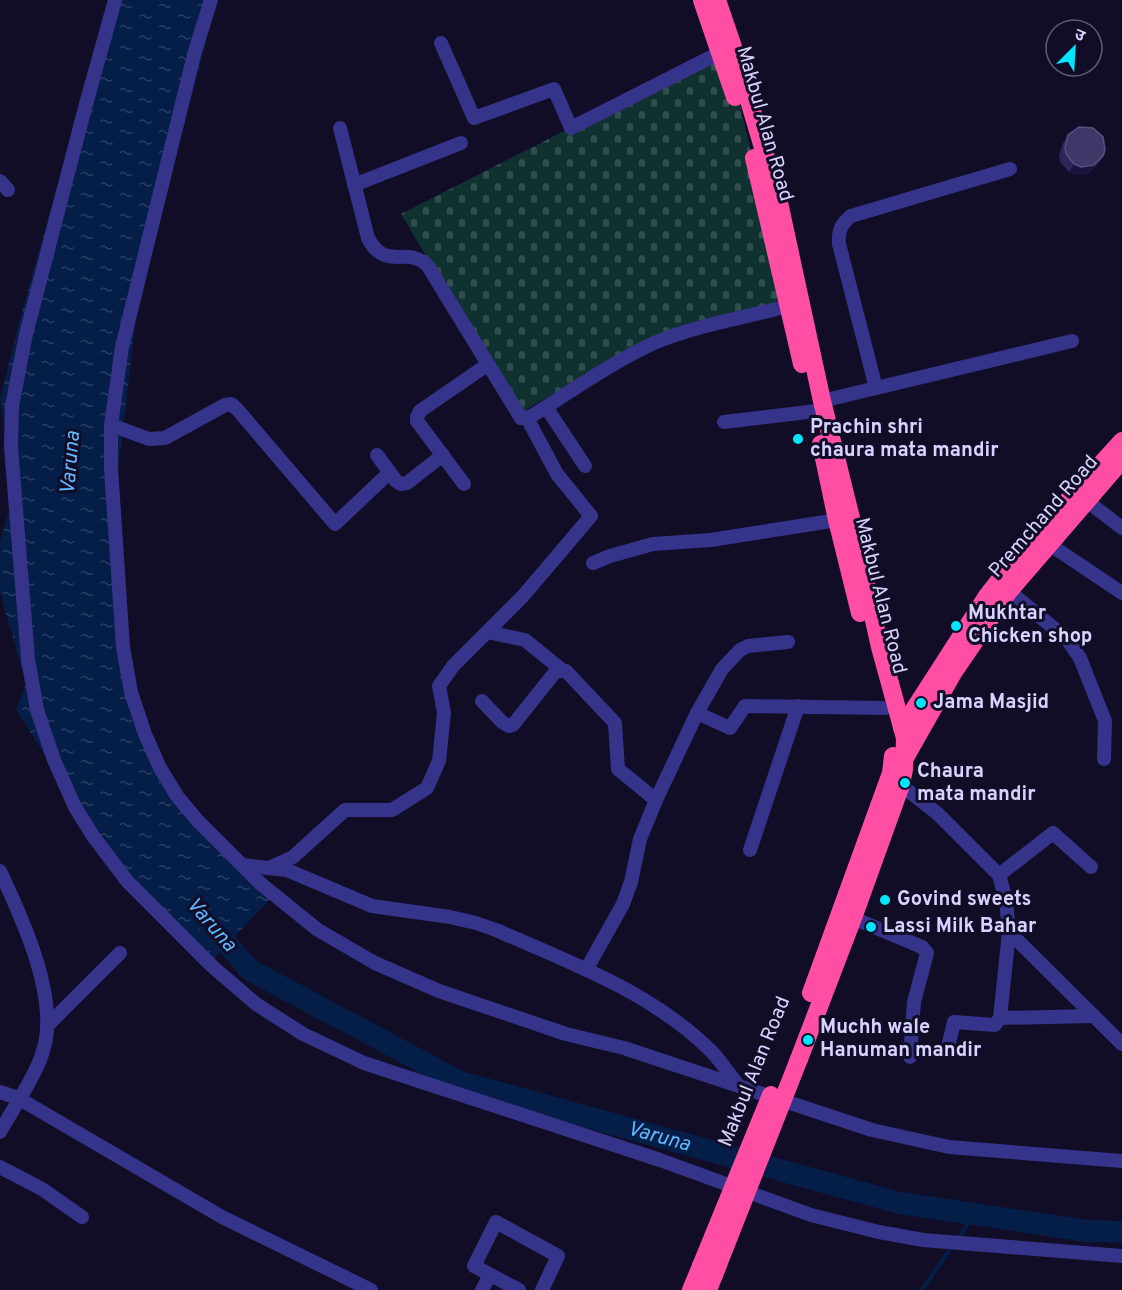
<svg xmlns="http://www.w3.org/2000/svg" width="1122" height="1290" viewBox="0 0 1122 1290" font-family="Overpass,'Noto Sans Devanagari',sans-serif">
<defs>
<pattern id="cemetery-stones" width="16" height="16" patternUnits="userSpaceOnUse" patternTransform="scale(1.5)"><rect width="16" height="16" fill="#0f3230"/><path d="M2 7V4a2 2 0 0 1 4 0v3zM10 15v-3a2 2 0 0 1 4 0v3z" fill="#314f4f"/></pattern>
<pattern id="water-ripples" width="26" height="14" patternUnits="userSpaceOnUse" patternTransform="scale(1.5)"><rect width="26" height="14" fill="#051e48"/><path d="M2 4q2-2 4 0t4 0M15 11q2-2 4 0t4 0" fill="none" stroke="#293e63"/></pattern>
</defs>
<rect width="100%" height="100%" fill="#110d27"/>
<path fill="url(#cemetery-stones)" d="M 727,48 L 786,303 L 645,341 L 520,413 L 401,214 Z"/>
<path fill="url(#water-ripples)" d="M 117,0 L 217,0 L 138,300 L 115,496 L 123,672 L 176,805 L 270,899 L 204,969 L 135,898 L 16,709 L 26,684 L 0,592 L 0,542 L 15,491 L 0,399 L 19,323 L 56,190 Z"/>
<g fill="none" stroke-linecap="round" stroke-linejoin="round">
<g stroke="#051e48" stroke-width="4">
<path d="M 957,1240 L 975,1213"/>
<path d="M 922,1290 L 952,1246"/>
</g>
<path stroke="#051e48" stroke-width="22" id="s1" d="M 208,922 L 250,970 L 460,1082 L 900,1203 L 1087,1231 L 1122,1232"/>
<g stroke="#36338a" stroke-width="14">
<path d="M 115,0 L 86,104 L 26,334 L 12,406 L 11,447 L 28,659 L 37,710 L 54,760 L 75,807 L 93,836 L 127,881 L 213,967 L 256,1004 L 303,1034 L 364,1063 L 660,1160 L 811,1215 L 879,1232 L 923,1240 L 1122,1256"/>
<path d="M 211,0 L 195,51 L 122,347 L 111,425 L 111,468 L 123,647 L 131,692 L 145,734 L 160,768 L 177,796 L 197,820 L 261,884 L 318,930 L 375,963 L 439,991 L 566,1034 L 624,1048 L 872,1130 L 949,1147 L 1122,1161"/>
<path d="M 441,43 L 474,118 L 554,89 L 571,128 L 727,49"/>
<path d="M 340,128 L 368,238 C 385,272 408,245 428,266 L 521,418 L 530,417 C 570,392 611,363 654,343 C 696,325 744,318 788,306"/>
<path d="M 0,181 L 8,190"/>
<path d="M 354,185 L 461,143"/>
<path d="M 876,388 L 839,244 C 838,231 841,224 851,216 L 1010,169"/>
<path d="M 822,401 L 1072,341"/>
<path d="M 546,407 L 585,466"/>
<path d="M 724,422 L 824,410"/>
<path d="M 111,425 L 149,439 L 165,438 L 225,405 L 231,404 L 237,409 L 335,524 L 390,472"/>
<path d="M 377,455 L 396,481 L 401,484 L 407,483 L 443,455"/>
<path d="M 464,484 L 417,421 L 417,417 L 420,411 L 487,365"/>
<path d="M 1087,501 L 1122,528"/>
<path d="M 1049,544 L 1122,593"/>
<path d="M 593,563 L 610,556 L 653,544 L 711,540 L 844,519"/>
<path d="M 1009,591 L 1067,639 L 1080,658 L 1105,721 L 1104,759"/>
<path d="M 487,632 L 525,640 L 562,670"/>
<path d="M 482,701 L 502,722 L 509,726 L 513,725 L 556,671 L 566,671 L 615,723 L 618,769 L 656,800"/>
<path d="M 697,713 L 730,728 L 745,706 L 885,708"/>
<path d="M 901,785 L 938,814 L 999,875 L 1006,900 L 1009,932 L 1000,1018 L 995,1025 L 954,1022 L 948,1047"/>
<path d="M 750,850 L 798,706"/>
<path d="M 242,865 L 287,870 L 372,906 L 450,917 L 476,923 L 496,930 C 571,963 654,993 713,1053 C 722,1063 730,1075 739,1086"/>
<path d="M 271,867 L 293,857 L 345,810 L 392,810 L 427,788 L 439,761 L 444,713 L 439,686 L 453,666 L 523,596 L 591,516 L 557,474 L 527,418"/>
<path d="M 0,871 C 22,918 60,999 43,1051 C 36,1076 13,1108 0,1132"/>
<path d="M 999,875 L 1053,833 L 1091,867"/>
<path d="M 853,918 L 922,947 L 927,953 L 914,1002 L 910,1057"/>
<path d="M 1009,932 L 1122,1044"/>
<path d="M 586,970 L 623,904 L 631,882 L 640,839 L 656,800 L 697,713 L 722,669 L 740,650 L 748,646 L 788,642"/>
<path d="M 1000,1018 L 1094,1016"/>
<path d="M 47,1026 L 120,953"/>
<path d="M 0,1092 L 18,1098 L 222,1217 L 371,1290"/>
<path d="M 0,1167 L 42,1189 L 82,1217"/>
<path d="M 482,1290 L 490,1275"/>
<path d="M 519,1290 L 474,1266 L 496,1222 L 558,1256 L 542,1290"/>
</g>
<g stroke="#ff4ea4" stroke-width="18">
<path d="M 702,0 L 735,97"/>
<path d="M 717,0 L 733,47 L 778,198 L 822,401 L 851,518 L 880,647 L 905,738 L 904,769 L 901,785 L 853,918 L 799,1059"/>
<path d="M 754,158 L 802,364"/>
<path d="M 821,444 L 837,520 L 860,613"/>
<path d="M 902,728 L 987,596 L 1024,549 L 1122,441"/>
<path d="M 906,756 L 953,673 L 1009,591 L 1122,460"/>
<path d="M 811,993 L 891,773 L 893,756"/>
<path d="M 691,1290 L 701,1266"/>
<path d="M 708,1290 L 714,1275"/>
</g>
<g stroke="#ff4ea4" stroke-width="18">
<path d="M 701,1266 L 771,1095"/>
<path d="M 714,1275 L 799,1059"/>
</g>
</g>
<path fill="#2e2457" d="M 1068,135 L 1103,156 L 1097,165 L 1088,174 L 1075,175 L 1069,172 L 1060,162 L 1059,156 L 1063,143 Z"/>
<path fill="#1b133c" d="M 1103,156 L 1097,165 L 1088,174 L 1075,175 L 1069,172 L 1074,164 Z"/>
<path fill="#403769" stroke="#584f80" stroke-width="1.5" d="M 1079,127 L 1093,128 L 1103,137 L 1105,150 L 1103,156 L 1094,165 L 1081,167 L 1074,164 L 1066,154 L 1065,147 L 1068,135 Z"/>
<g fill="#00e6fe" stroke="#110d27" stroke-width="2">
<circle cx="798" cy="439" r="6"/>
<circle cx="956" cy="626" r="6"/>
<circle cx="921" cy="703" r="6"/>
<circle cx="905" cy="783" r="6"/>
<circle cx="885" cy="900" r="6"/>
<circle cx="871" cy="927" r="6"/>
<circle cx="808" cy="1040" r="6"/>
</g>
<g text-anchor="middle" dominant-baseline="central" stroke-width="6" stroke-linejoin="round" paint-order="stroke">
<g font-size="20" fill="#d7d3ff" stroke="#110d27">
<text transform="translate(764 124) rotate(74)">Makbul Alan Road</text>
<text transform="translate(1044 517) rotate(-49)">Premchand Road</text>
<text transform="translate(880 596) rotate(76)">Makbul Alan Road</text>
<text transform="translate(755 1072) rotate(-68)">Makbul Alan Road</text>
</g>
<g font-size="20" font-weight="bold" fill="#d7d3ff" stroke="#110d27" text-anchor="start">
<text x="810" y="428">Prachin shri<tspan x="810" dy="23">chaura mata mandir</tspan></text>
<text x="968" y="614">Mukhtar<tspan x="968" dy="23">Chicken shop</tspan></text>
<text x="933" y="703">Jama Masjid</text>
<text x="917" y="772">Chaura<tspan x="917" dy="23">mata mandir</tspan></text>
<text x="897" y="900">Govind sweets</text>
<text x="883" y="927">Lassi Milk Bahar</text>
<text x="820" y="1028">Muchh wale<tspan x="820" dy="23">Hanuman mandir</tspan></text>
</g>
<g font-size="21" font-style="italic" fill="#61b7ff" stroke="#110d27">
<text transform="translate(71 463) rotate(-85)">Varuna</text>
<text transform="translate(211 925) rotate(49)">Varuna</text>
<text stroke="none"><textPath href="#s1" startOffset="508">Varuna</textPath></text>
</g>
</g>
<g transform="translate(1074 48) rotate(24)"><circle r="28" fill="#110d27" stroke="#605c7d" stroke-width="1.5"/>
<path d="M0-4.5L10 22L0 15L-10 22Z" fill="#00e6fe"/>
<text y="-9" font-size="16" font-weight="bold" text-anchor="middle" fill="#d7d3ff">उ</text>
</g>
</svg>
